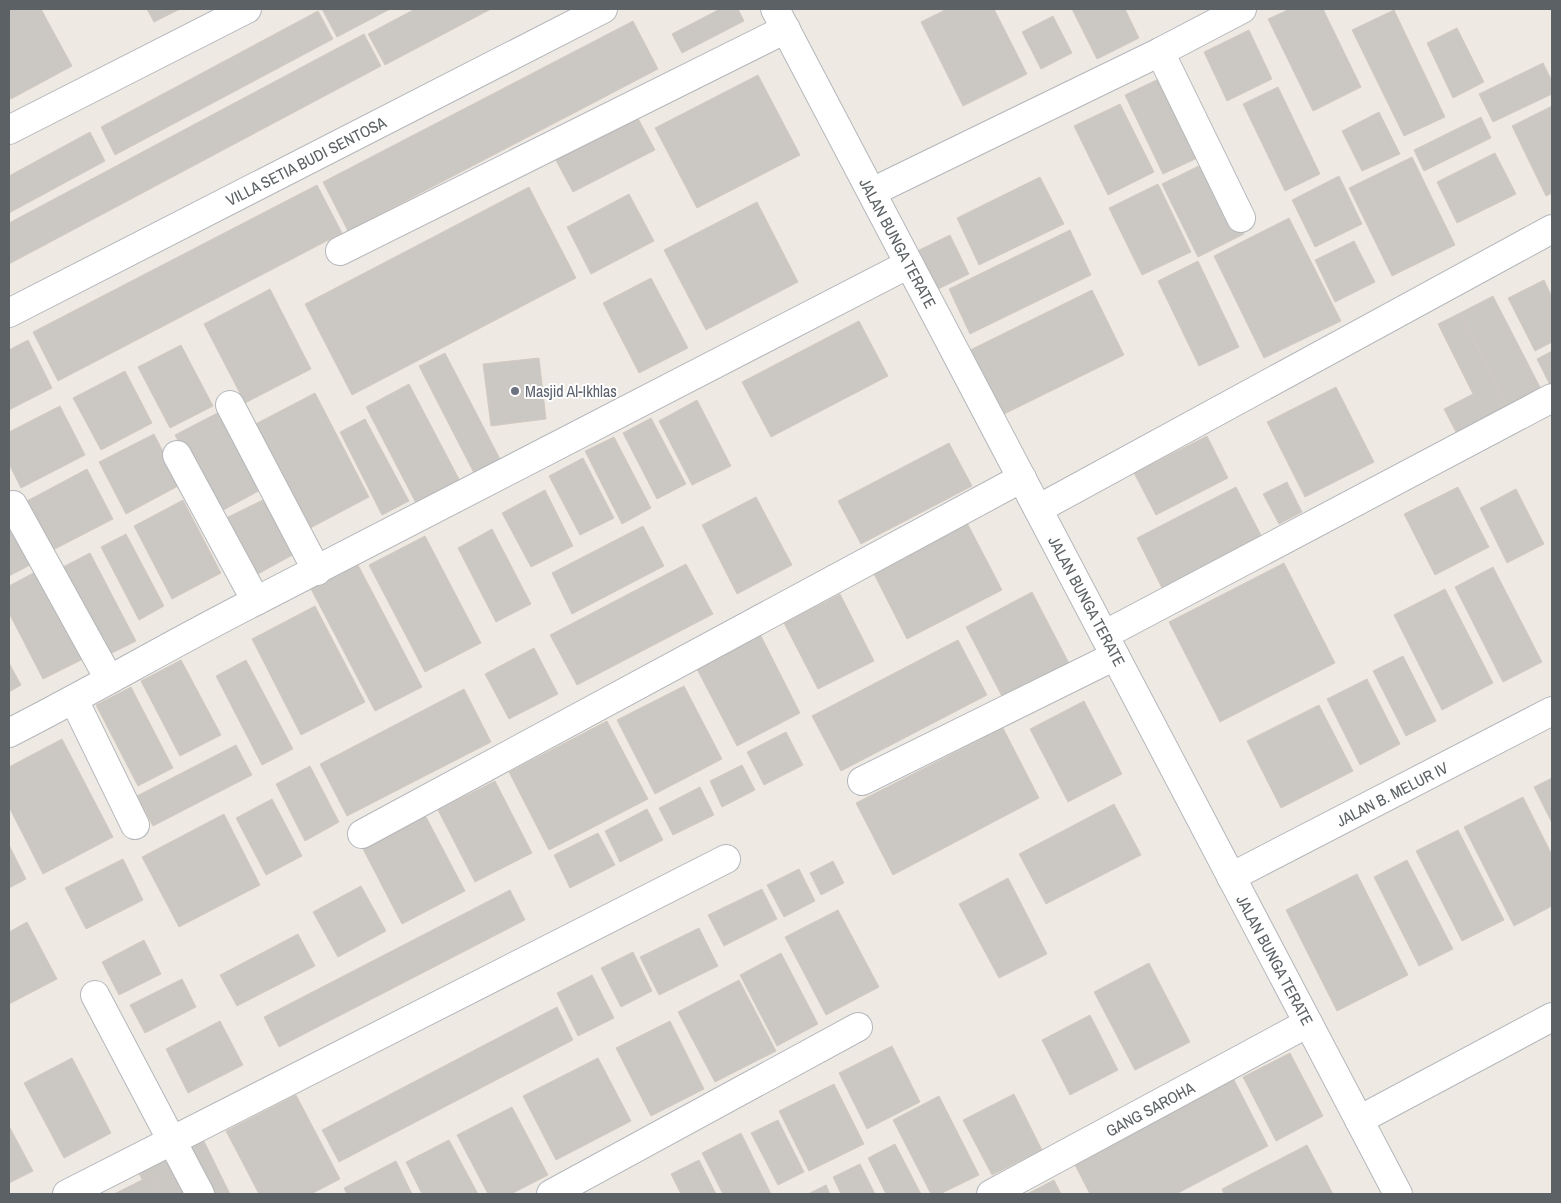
<svg xmlns="http://www.w3.org/2000/svg" width="1561" height="1203" viewBox="0 0 1561 1203" font-family="'Archivo Narrow',sans-serif">
<rect width="100%" height="100%" fill="#eeeae3"/>
<g fill="#cbc7c2" stroke="#d3cac1">
<path d="M 9,9 L 41,9 L 72,66 L 11,99 L 9,95 Z"/>
<path d="M 147,9 L 180,9 L 154,22 Z"/>
<path d="M 322,9 L 390,9 L 337,37 Z"/>
<path d="M 415,9 L 491,9 L 385,65 L 368,34 Z"/>
<path d="M 720,9 L 738,9 L 744,21 L 682,53 L 672,34 Z"/>
<path d="M 947,9 L 994,9 L 1027,74 L 963,106 L 921,22 Z"/>
<path d="M 1072,9 L 1125,9 L 1139,38 L 1097,59 Z"/>
<path d="M 1290,9 L 1323,9 L 1361,87 L 1313,111 L 1268,19 Z"/>
<path d="M 1394,10 L 1445,117 L 1404,136 L 1352,30 Z"/>
<path d="M 318,11 L 333,39 L 115,155 L 101,127 Z"/>
<path d="M 1053,16 L 1072,53 L 1041,69 L 1022,32 Z"/>
<path d="M 633,21 L 658,69 L 348,231 L 323,182 Z"/>
<path d="M 1457,28 L 1484,82 L 1453,98 L 1427,43 Z"/>
<path d="M 1249,30 L 1272,79 L 1227,101 L 1204,52 Z"/>
<path d="M 364,34 L 381,66 L 9,264 L 9,223 Z"/>
<path d="M 1543,63 L 1552,81 L 1552,94 L 1493,122 L 1479,94 Z"/>
<path d="M 758,75 L 800,155 L 697,208 L 655,128 Z"/>
<path d="M 1167,75 L 1206,154 L 1163,174 L 1125,95 Z"/>
<path d="M 1278,87 L 1320,174 L 1285,191 L 1243,104 Z"/>
<path d="M 1120,104 L 1154,172 L 1108,195 L 1074,126 Z"/>
<path d="M 1552,106 L 1552,193 L 1546,196 L 1512,126 Z"/>
<path d="M 634,111 L 655,150 L 573,192 L 552,153 Z"/>
<path d="M 1379,112 L 1400,154 L 1362,171 L 1342,131 Z"/>
<path d="M 1481,117 L 1491,138 L 1424,171 L 1414,150 Z"/>
<path d="M 90,132 L 105,161 L 9,213 L 9,176 Z"/>
<path d="M 1495,153 L 1516,194 L 1457,223 L 1437,182 Z"/>
<path d="M 1412,157 L 1455,245 L 1392,276 L 1349,188 Z"/>
<path d="M 1209,161 L 1244,234 L 1198,257 L 1162,184 Z"/>
<path d="M 1339,176 L 1362,224 L 1315,247 L 1292,200 Z"/>
<path d="M 1040,177 L 1064,224 L 979,265 L 957,218 Z"/>
<path d="M 1158,184 L 1191,252 L 1142,275 L 1109,208 Z"/>
<path d="M 317,185 L 342,233 L 58,381 L 33,332 Z"/>
<path d="M 529,187 L 576,278 L 352,395 L 305,304 Z"/>
<path d="M 629,194 L 654,241 L 591,274 L 567,227 Z"/>
<path d="M 757,202 L 798,282 L 706,330 L 664,250 Z"/>
<path d="M 1289,218 L 1341,321 L 1264,358 L 1214,256 Z"/>
<path d="M 1070,230 L 1091,275 L 970,334 L 949,289 Z"/>
<path d="M 950,235 L 969,274 L 932,292 L 913,253 Z"/>
<path d="M 1354,241 L 1375,282 L 1335,302 L 1315,260 Z"/>
<path d="M 1198,261 L 1239,347 L 1199,366 L 1158,281 Z"/>
<path d="M 651,278 L 688,348 L 639,373 L 603,303 Z"/>
<path d="M 1544,280 L 1552,297 L 1552,342 L 1535,351 L 1508,298 Z"/>
<path d="M 270,289 L 311,369 L 245,403 L 204,324 Z"/>
<path d="M 1092,290 L 1124,355 L 994,419 L 962,354 Z"/>
<path d="M 1493,296 L 1541,389 L 1507,406 L 1460,313 Z"/>
<path d="M 1460,313 L 1507,406 L 1456,432 L 1444,409 L 1473,394 L 1438,324 Z"/>
<path d="M 859,321 L 888,376 L 771,437 L 742,382 Z"/>
<path d="M 28,340 L 52,388 L 9,410 L 9,350 Z"/>
<path d="M 181,345 L 213,406 L 170,428 L 138,367 Z"/>
<path d="M 1552,351 L 1552,389 L 1537,359 Z"/>
<path d="M 445,353 L 500,459 L 474,473 L 419,366 Z"/>
<path d="M 539,358 L 546,419 L 491,426 L 483,364 Z"/>
<path d="M 125,371 L 152,423 L 101,450 L 73,398 Z"/>
<path d="M 409,384 L 460,481 L 416,503 L 366,407 Z"/>
<path d="M 1336,387 L 1374,462 L 1305,497 L 1267,422 Z"/>
<path d="M 315,393 L 369,497 L 301,533 L 246,429 Z"/>
<path d="M 697,400 L 731,466 L 692,485 L 659,421 Z"/>
<path d="M 60,406 L 85,455 L 21,488 L 9,464 L 9,432 Z"/>
<path d="M 225,409 L 266,487 L 216,514 L 175,435 Z"/>
<path d="M 651,418 L 686,484 L 657,499 L 623,433 Z"/>
<path d="M 365,419 L 409,501 L 382,515 L 340,432 Z"/>
<path d="M 154,434 L 180,485 L 126,514 L 99,462 Z"/>
<path d="M 1207,436 L 1228,478 L 1156,515 L 1134,473 Z"/>
<path d="M 614,437 L 651,508 L 622,524 L 585,451 Z"/>
<path d="M 949,443 L 972,486 L 861,544 L 838,501 Z"/>
<path d="M 583,458 L 614,518 L 580,535 L 549,476 Z"/>
<path d="M 87,469 L 113,519 L 51,551 L 25,502 Z"/>
<path d="M 1287,482 L 1302,512 L 1279,524 L 1263,494 Z"/>
<path d="M 1236,487 L 1265,543 L 1165,594 L 1137,538 Z"/>
<path d="M 1458,487 L 1489,547 L 1435,575 L 1404,514 Z"/>
<path d="M 1516,489 L 1544,544 L 1507,563 L 1480,508 Z"/>
<path d="M 545,490 L 573,546 L 531,567 L 502,513 Z"/>
<path d="M 756,497 L 792,565 L 737,594 L 702,525 Z"/>
<path d="M 267,498 L 296,553 L 256,575 L 226,518 Z"/>
<path d="M 183,500 L 221,573 L 172,599 L 134,526 Z"/>
<path d="M 964,517 L 1002,590 L 907,639 L 870,566 Z"/>
<path d="M 9,525 L 30,565 L 9,576 Z"/>
<path d="M 643,526 L 664,566 L 572,614 L 552,573 Z"/>
<path d="M 492,529 L 531,604 L 496,622 L 458,548 Z"/>
<path d="M 126,534 L 164,606 L 139,620 L 101,547 Z"/>
<path d="M 425,536 L 481,643 L 425,672 L 369,565 Z"/>
<path d="M 90,553 L 136,641 L 108,655 L 63,567 Z"/>
<path d="M 1284,563 L 1335,663 L 1220,722 L 1169,622 Z"/>
<path d="M 686,564 L 713,614 L 577,685 L 550,635 Z"/>
<path d="M 358,565 L 422,687 L 375,711 L 311,589 Z"/>
<path d="M 1493,567 L 1542,662 L 1503,682 L 1455,587 Z"/>
<path d="M 39,570 L 85,658 L 43,679 L 9,613 L 9,586 Z"/>
<path d="M 1445,589 L 1493,683 L 1442,710 L 1394,615 Z"/>
<path d="M 1032,592 L 1073,671 L 1007,706 L 966,627 Z"/>
<path d="M 840,594 L 874,661 L 818,689 L 784,623 Z"/>
<path d="M 315,606 L 365,702 L 301,735 L 252,639 Z"/>
<path d="M 761,636 L 800,713 L 737,746 L 697,669 Z"/>
<path d="M 958,640 L 987,695 L 841,771 L 812,716 Z"/>
<path d="M 534,648 L 558,694 L 509,719 L 485,674 Z"/>
<path d="M 1403,656 L 1436,721 L 1406,736 L 1373,671 Z"/>
<path d="M 181,660 L 221,735 L 180,756 L 141,681 Z"/>
<path d="M 246,660 L 293,749 L 262,765 L 216,676 Z"/>
<path d="M 9,663 L 21,685 L 9,692 Z"/>
<path d="M 1367,679 L 1400,744 L 1360,765 L 1327,699 Z"/>
<path d="M 684,686 L 722,759 L 655,794 L 617,720 Z"/>
<path d="M 131,687 L 173,768 L 138,786 L 96,705 Z"/>
<path d="M 464,689 L 491,742 L 347,816 L 320,764 Z"/>
<path d="M 1084,701 L 1122,774 L 1068,802 L 1030,729 Z"/>
<path d="M 1319,705 L 1353,771 L 1281,808 L 1247,741 Z"/>
<path d="M 607,721 L 648,799 L 549,850 L 509,772 Z"/>
<path d="M 1003,728 L 1039,798 L 893,875 L 856,803 Z"/>
<path d="M 786,732 L 803,765 L 764,785 L 747,752 Z"/>
<path d="M 62,739 L 113,837 L 43,874 L 9,807 L 9,767 Z"/>
<path d="M 236,745 L 252,775 L 153,826 L 137,796 Z"/>
<path d="M 742,765 L 755,790 L 722,807 L 710,781 Z"/>
<path d="M 310,766 L 339,822 L 305,841 L 276,784 Z"/>
<path d="M 1552,778 L 1552,823 L 1534,787 Z"/>
<path d="M 495,781 L 532,853 L 475,882 L 438,810 Z"/>
<path d="M 700,787 L 714,815 L 673,835 L 659,808 Z"/>
<path d="M 1523,797 L 1552,855 L 1552,906 L 1514,926 L 1464,827 Z"/>
<path d="M 272,799 L 302,856 L 266,875 L 236,818 Z"/>
<path d="M 1114,804 L 1141,855 L 1046,904 L 1019,854 Z"/>
<path d="M 647,809 L 663,840 L 620,862 L 605,831 Z"/>
<path d="M 224,814 L 260,885 L 179,927 L 142,857 Z"/>
<path d="M 425,815 L 465,891 L 402,924 L 363,849 Z"/>
<path d="M 1458,830 L 1504,920 L 1462,941 L 1416,851 Z"/>
<path d="M 598,833 L 615,865 L 570,888 L 554,855 Z"/>
<path d="M 9,845 L 26,879 L 9,888 Z"/>
<path d="M 123,859 L 143,900 L 86,929 L 65,888 Z"/>
<path d="M 1407,860 L 1453,949 L 1419,966 L 1374,877 Z"/>
<path d="M 833,861 L 844,883 L 821,895 L 810,873 Z"/>
<path d="M 799,869 L 815,901 L 784,917 L 767,885 Z"/>
<path d="M 1357,874 L 1408,975 L 1337,1011 L 1286,910 Z"/>
<path d="M 1008,878 L 1047,954 L 999,978 L 959,904 Z"/>
<path d="M 361,886 L 386,931 L 338,957 L 313,912 Z"/>
<path d="M 762,889 L 777,919 L 724,946 L 708,915 Z"/>
<path d="M 510,890 L 525,920 L 279,1047 L 264,1017 Z"/>
<path d="M 838,910 L 879,987 L 826,1015 L 785,937 Z"/>
<path d="M 27,922 L 57,979 L 9,1004 L 9,932 Z"/>
<path d="M 699,928 L 718,966 L 659,995 L 640,957 Z"/>
<path d="M 298,934 L 315,966 L 237,1006 L 220,975 Z"/>
<path d="M 144,940 L 161,974 L 119,995 L 102,962 Z"/>
<path d="M 633,952 L 652,991 L 621,1007 L 601,968 Z"/>
<path d="M 781,953 L 818,1024 L 777,1046 L 740,975 Z"/>
<path d="M 1149,963 L 1190,1042 L 1135,1070 L 1094,992 Z"/>
<path d="M 592,975 L 614,1018 L 578,1036 L 557,993 Z"/>
<path d="M 182,979 L 196,1007 L 145,1033 L 130,1005 Z"/>
<path d="M 739,980 L 776,1051 L 715,1082 L 678,1012 Z"/>
<path d="M 557,1007 L 573,1040 L 339,1162 L 322,1130 Z"/>
<path d="M 1090,1015 L 1118,1070 L 1070,1095 L 1042,1040 Z"/>
<path d="M 220,1021 L 243,1065 L 188,1093 L 166,1049 Z"/>
<path d="M 670,1021 L 704,1089 L 651,1116 L 616,1048 Z"/>
<path d="M 892,1046 L 920,1102 L 867,1129 L 839,1073 Z"/>
<path d="M 1290,1053 L 1323,1116 L 1276,1141 L 1243,1077 Z"/>
<path d="M 72,1058 L 111,1133 L 64,1158 L 24,1083 Z"/>
<path d="M 598,1058 L 631,1121 L 556,1160 L 523,1096 Z"/>
<path d="M 1234,1080 L 1268,1146 L 1176,1194 L 1090,1194 L 1074,1163 Z"/>
<path d="M 834,1084 L 864,1144 L 809,1171 L 779,1111 Z"/>
<path d="M 1014,1094 L 1042,1150 L 992,1175 L 963,1120 Z"/>
<path d="M 296,1095 L 340,1179 L 311,1194 L 259,1194 L 226,1131 Z"/>
<path d="M 939,1096 L 979,1175 L 940,1194 L 931,1194 L 893,1120 Z"/>
<path d="M 512,1107 L 548,1175 L 511,1194 L 488,1194 L 457,1135 Z"/>
<path d="M 778,1120 L 804,1172 L 778,1185 L 751,1133 Z"/>
<path d="M 9,1126 L 33,1171 L 9,1183 Z"/>
<path d="M 198,1129 L 230,1194 L 150,1194 L 136,1168 Z"/>
<path d="M 741,1133 L 771,1194 L 723,1194 L 702,1153 Z"/>
<path d="M 449,1140 L 478,1194 L 422,1194 L 406,1162 Z"/>
<path d="M 895,1144 L 921,1194 L 886,1194 L 868,1158 Z"/>
<path d="M 1307,1145 L 1333,1194 L 1224,1194 L 1222,1189 Z"/>
<path d="M 699,1160 L 716,1194 L 681,1194 L 671,1174 Z"/>
<path d="M 396,1161 L 412,1194 L 347,1194 L 344,1188 Z"/>
<path d="M 860,1164 L 875,1194 L 841,1194 L 833,1177 Z"/>
<path d="M 152,1175 L 162,1194 L 114,1194 Z"/>
<path d="M 1054,1180 L 1061,1194 L 1027,1194 Z"/>
<path d="M 826,1185 L 830,1194 L 808,1194 Z"/>
</g>
<g fill="none" stroke-linecap="round" stroke-linejoin="round">
<defs>
<g id="minor">
<path d="M 775,9 L 1398,1194"/>
<path d="M 1160,52 L 1241,218"/>
<path d="M 9,130 L 247,9"/>
<path d="M 872,192 L 1160,52 L 1242,9"/>
<path d="M 340,251 L 786,29"/>
<path d="M 9,313 L 603,9"/>
<path d="M 230,405 L 317,571"/>
<path d="M 177,455 L 256,601"/>
<path d="M 13,505 L 109,679"/>
<path d="M 1038,509 L 1552,229"/>
<path d="M 1104,635 L 1552,398"/>
<path d="M 74,700 L 135,825"/>
<path d="M 9,733 C 92,691 173,643 256,601 C 475,490 692,377 909,264"/>
<path d="M 862,781 L 1115,656"/>
<path d="M 362,834 L 1022,478"/>
<path d="M 1231,877 L 1552,711"/>
<path d="M 95,995 L 200,1194"/>
<path d="M 1359,1120 L 1552,1017"/>
<path d="M 67,1194 L 726,859"/>
<path d="M 551,1194 L 858,1027"/>
<path d="M 991,1194 L 1308,1023"/>
</g>
</defs>
<use href="#minor" stroke="#b4b7bb" stroke-width="30"/>
<use href="#minor" stroke="#fff" stroke-width="28"/>
</g>
<circle fill="#6b7280" stroke="#fff" stroke-width="2" cx="515" cy="391" r="5"/>
<g text-anchor="middle" dominant-baseline="central" stroke-width="4" stroke-linejoin="round" paint-order="stroke">
<g font-size="16" fill="#5b6164" stroke="#fff">
<text transform="translate(306 161) rotate(-27)">VILLA SETIA BUDI SENTOSA</text>
<text transform="translate(898 243) rotate(62)">JALAN BUNGA TERATE</text>
<text transform="translate(1087 601) rotate(62)">JALAN BUNGA TERATE</text>
<text transform="translate(1392 794) rotate(-27)">JALAN B. MELUR IV</text>
<text transform="translate(1275 960) rotate(62)">JALAN BUNGA TERATE</text>
<text transform="translate(1150 1109) rotate(-28)">GANG SAROHA</text>
</g>
<g font-size="16" fill="#5b616d" stroke="#fff" text-anchor="start">
<text x="525" y="391">Masjid Al-Ikhlas</text>
</g>
</g>
<rect width="1561" height="1203" fill="none" stroke="#5b6164" stroke-width="20"/>
</svg>
